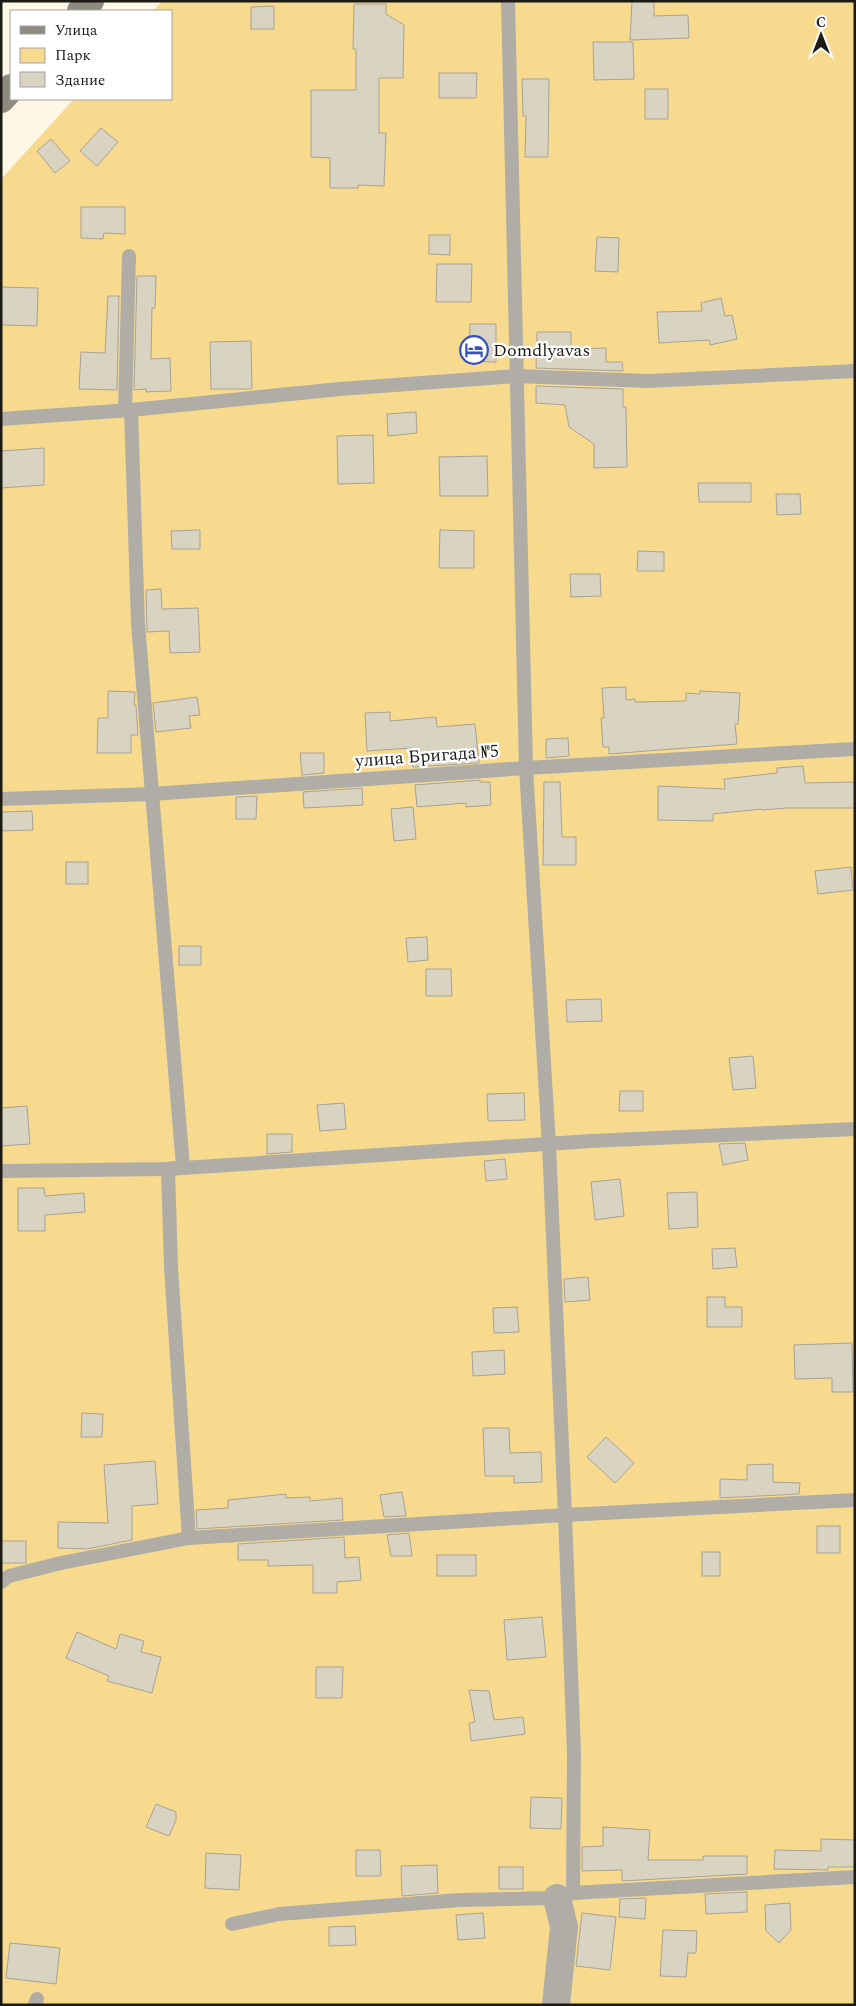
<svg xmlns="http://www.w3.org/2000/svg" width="856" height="2006" viewBox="0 0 856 2006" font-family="Spectral,serif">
<rect width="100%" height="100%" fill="#fef7e6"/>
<path fill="#f8da8f" d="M 162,1 L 855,1 L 855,2005 L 1,2005 L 1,179 L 74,99 L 171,99 L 171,11 L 153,11 Z"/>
<g fill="#d9d3c2" stroke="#a8a293">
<path d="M 632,1 L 654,1 L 654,16 L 688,15 L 689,38 L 630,40 Z"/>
<path d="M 354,4 L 386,4 L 386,14 L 404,25 L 403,78 L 379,78 L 379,133 L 386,133 L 384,186 L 358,185 L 358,188 L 330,188 L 330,158 L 311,157 L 311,90 L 356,90 L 356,49 L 353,49 Z"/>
<path d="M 274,6 L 274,29 L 251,29 L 251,7 Z"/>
<path d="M 593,42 L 633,42 L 634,79 L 594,80 Z"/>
<path d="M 439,73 L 477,73 L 476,98 L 439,98 Z"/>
<path d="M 522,79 L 549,79 L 548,157 L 525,157 L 526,116 L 523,116 Z"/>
<rect x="645" y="89" width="23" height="30"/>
<path d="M 101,128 L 118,142 L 97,166 L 80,151 Z"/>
<path d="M 51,139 L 70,161 L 55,173 L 37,151 Z"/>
<path d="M 81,207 L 125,207 L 125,234 L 104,233 L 103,239 L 81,238 Z"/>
<path d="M 429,235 L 450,235 L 450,255 L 429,254 Z"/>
<path d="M 597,237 L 619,238 L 618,272 L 595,271 Z"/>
<path d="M 437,264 L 472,264 L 471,302 L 436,302 Z"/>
<path d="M 137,276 L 156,276 L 155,308 L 152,308 L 151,359 L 170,358 L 171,391 L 146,392 L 146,389 L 134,390 Z"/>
<path d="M 1,287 L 38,288 L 37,326 L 1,325 Z"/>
<path d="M 108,296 L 119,296 L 117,390 L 79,389 L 81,352 L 105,353 Z"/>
<path d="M 721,298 L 725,316 L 732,315 L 737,339 L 710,345 L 709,340 L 659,343 L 657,312 L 702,311 L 701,303 Z"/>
<path d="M 470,324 L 496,324 L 496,362 L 469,361 Z"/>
<path d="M 537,332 L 571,332 L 571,349 L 606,348 L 606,362 L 622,362 L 623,371 L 536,368 Z"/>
<path d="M 251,341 L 252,389 L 211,389 L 210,342 Z"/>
<path d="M 536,386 L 623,389 L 623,407 L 626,407 L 627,467 L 594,468 L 594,444 L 569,427 L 565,405 L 536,403 Z"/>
<path d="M 416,412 L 417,433 L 388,436 L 387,414 Z"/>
<path d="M 373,435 L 374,483 L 338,484 L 337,436 Z"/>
<path d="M 44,448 L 44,485 L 1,488 L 1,451 Z"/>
<path d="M 487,456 L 488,496 L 440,496 L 439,457 Z"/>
<path d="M 698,483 L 751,483 L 751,502 L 699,502 Z"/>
<path d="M 776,494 L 800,494 L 801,514 L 777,515 Z"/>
<path d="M 200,530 L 200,549 L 172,549 L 171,531 Z"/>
<path d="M 440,530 L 474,531 L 474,568 L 439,568 Z"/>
<path d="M 638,551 L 664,552 L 664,571 L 637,571 Z"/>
<path d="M 570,574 L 600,574 L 601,596 L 571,597 Z"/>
<path d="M 161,589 L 162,609 L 198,608 L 200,652 L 170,653 L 169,631 L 147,632 L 146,590 Z"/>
<path d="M 626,687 L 626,700 L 635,699 L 635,702 L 686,701 L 686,693 L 700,694 L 700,691 L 740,693 L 738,724 L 735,724 L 737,744 L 609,754 L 609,747 L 603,747 L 601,718 L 604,718 L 602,688 Z"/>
<path d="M 108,691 L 135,692 L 134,705 L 136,705 L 138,735 L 131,735 L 131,753 L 97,753 L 98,718 L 108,718 Z"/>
<path d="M 197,697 L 200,715 L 189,716 L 191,728 L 156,732 L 153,703 Z"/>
<path d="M 390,712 L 390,721 L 436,717 L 437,727 L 475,724 L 479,763 L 413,767 L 411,748 L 367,751 L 365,713 Z"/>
<path d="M 568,738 L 569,756 L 546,758 L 546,739 Z"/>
<path d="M 300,753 L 324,753 L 324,773 L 302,775 Z"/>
<path d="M 803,766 L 805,783 L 855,782 L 855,808 L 787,808 L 762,810 L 762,809 L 713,814 L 713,821 L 658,820 L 658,786 L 725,789 L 724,779 L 777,773 L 777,768 Z"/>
<path d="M 480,780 L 480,782 L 490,782 L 491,805 L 466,807 L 466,803 L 417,807 L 415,785 Z"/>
<path d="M 544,782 L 560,782 L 562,837 L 576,837 L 576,865 L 543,865 Z"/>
<path d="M 362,788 L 363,805 L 304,808 L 303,792 Z"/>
<path d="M 257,796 L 256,819 L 236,819 L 236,797 Z"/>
<path d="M 413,807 L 416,839 L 394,841 L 391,809 Z"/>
<path d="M 32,811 L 33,830 L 1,831 L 1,812 Z"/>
<rect x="66" y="862" width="22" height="22"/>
<path d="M 851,867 L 853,890 L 818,894 L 815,871 Z"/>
<path d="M 427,937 L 428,960 L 408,962 L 406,938 Z"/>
<rect x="179" y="946" width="22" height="19"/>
<path d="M 426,969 L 451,969 L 452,996 L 426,996 Z"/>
<path d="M 601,999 L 602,1021 L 567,1022 L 566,1000 Z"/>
<path d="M 753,1056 L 756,1088 L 733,1090 L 729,1058 Z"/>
<path d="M 620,1091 L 643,1091 L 643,1111 L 619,1111 Z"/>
<path d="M 524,1093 L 525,1120 L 488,1121 L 487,1094 Z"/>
<path d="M 344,1103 L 346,1129 L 320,1131 L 317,1105 Z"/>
<path d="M 27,1106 L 30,1144 L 1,1146 L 1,1108 Z"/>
<path d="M 267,1134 L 292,1134 L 292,1152 L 267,1154 Z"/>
<path d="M 745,1143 L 748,1160 L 723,1165 L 719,1144 Z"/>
<path d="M 505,1159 L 507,1179 L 486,1181 L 484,1161 Z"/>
<path d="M 620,1179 L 624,1216 L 595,1220 L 591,1182 Z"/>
<path d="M 18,1188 L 44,1188 L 45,1196 L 84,1193 L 85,1212 L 45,1215 L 45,1231 L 18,1231 Z"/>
<path d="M 697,1192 L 698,1227 L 669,1229 L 667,1193 Z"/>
<path d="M 735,1248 L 737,1267 L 713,1269 L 712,1249 Z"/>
<path d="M 588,1277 L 590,1300 L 565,1302 L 564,1279 Z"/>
<path d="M 707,1297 L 725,1297 L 725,1307 L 742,1307 L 742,1327 L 707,1327 Z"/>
<path d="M 517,1307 L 519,1332 L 494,1333 L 493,1308 Z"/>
<path d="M 852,1343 L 853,1392 L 832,1392 L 832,1378 L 795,1379 L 794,1345 Z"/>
<path d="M 504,1350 L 505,1374 L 473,1376 L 472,1352 Z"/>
<path d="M 82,1413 L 103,1414 L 102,1437 L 81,1437 Z"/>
<path d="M 483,1428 L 509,1428 L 510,1453 L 541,1452 L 542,1482 L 514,1483 L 514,1476 L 485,1476 Z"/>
<path d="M 606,1437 L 634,1463 L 615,1483 L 587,1457 Z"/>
<path d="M 155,1461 L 158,1504 L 132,1506 L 132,1540 L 87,1549 L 58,1548 L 58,1522 L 108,1523 L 104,1465 Z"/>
<path d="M 773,1464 L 773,1482 L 800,1483 L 799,1494 L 720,1498 L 720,1479 L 747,1480 L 747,1465 Z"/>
<path d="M 402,1492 L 406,1516 L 384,1517 L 380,1495 Z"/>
<path d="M 286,1494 L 286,1498 L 310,1497 L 310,1501 L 342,1498 L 343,1520 L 197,1529 L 196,1510 L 228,1508 L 228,1500 Z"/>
<rect x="817" y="1526" width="23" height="27"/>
<path d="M 409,1533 L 412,1556 L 391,1556 L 387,1535 Z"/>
<path d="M 344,1537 L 345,1558 L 359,1557 L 361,1580 L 337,1582 L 337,1593 L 313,1593 L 313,1565 L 268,1566 L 268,1560 L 238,1560 L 238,1544 Z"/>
<rect x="1" y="1541" width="25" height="22"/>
<rect x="702" y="1552" width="18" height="24"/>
<rect x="437" y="1555" width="39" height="21"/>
<path d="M 542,1617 L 546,1657 L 507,1660 L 504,1620 Z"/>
<path d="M 77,1632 L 116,1649 L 120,1634 L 144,1641 L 141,1652 L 161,1657 L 152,1693 L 107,1681 L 109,1676 L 66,1658 Z"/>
<path d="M 316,1667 L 343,1667 L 342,1698 L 316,1698 Z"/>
<path d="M 469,1690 L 489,1691 L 494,1720 L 523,1717 L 525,1734 L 471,1741 L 469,1723 L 475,1722 Z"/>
<path d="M 531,1797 L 562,1798 L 561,1829 L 530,1828 Z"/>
<path d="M 156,1804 L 176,1812 L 176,1820 L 169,1836 L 146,1827 Z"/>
<path d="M 603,1827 L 650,1830 L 648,1860 L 703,1860 L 703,1856 L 747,1856 L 747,1874 L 622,1881 L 622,1870 L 582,1871 L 582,1847 L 603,1846 Z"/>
<path d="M 821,1839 L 855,1840 L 855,1867 L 828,1867 L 828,1870 L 774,1869 L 775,1850 L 821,1851 Z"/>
<path d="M 356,1850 L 380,1850 L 381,1876 L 356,1876 Z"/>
<path d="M 206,1853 L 241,1855 L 239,1890 L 205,1888 Z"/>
<path d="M 437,1865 L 438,1893 L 402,1896 L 401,1866 Z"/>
<rect x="499" y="1867" width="24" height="22"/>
<path d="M 747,1892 L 747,1912 L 706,1914 L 705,1894 Z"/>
<path d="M 646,1898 L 645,1919 L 619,1917 L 620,1899 Z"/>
<path d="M 790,1903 L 791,1930 L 779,1943 L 766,1931 L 765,1905 Z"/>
<path d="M 483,1913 L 485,1938 L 458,1940 L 456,1915 Z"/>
<path d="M 582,1913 L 616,1917 L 610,1970 L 576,1966 Z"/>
<path d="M 355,1926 L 356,1945 L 329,1946 L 329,1927 Z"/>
<path d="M 663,1930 L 697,1931 L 696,1953 L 688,1953 L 686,1977 L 660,1976 Z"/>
<path d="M 10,1943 L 60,1948 L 56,1984 L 6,1978 Z"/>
</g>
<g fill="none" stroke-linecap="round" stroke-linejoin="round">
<g stroke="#b0ada6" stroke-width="14">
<path d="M 508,1 L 526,768 L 549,1145 L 565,1515 L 574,1752 L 573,1893 L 557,1898"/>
<path d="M 129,256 L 125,410 L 131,410 L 138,624 L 183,1167 L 168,1169 L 171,1268 L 189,1538"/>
<path d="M 1,419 L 131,410 L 340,389 L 516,376 L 648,381 L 855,371"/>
<path d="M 1,799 L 152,794 L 526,768 L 855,749"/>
<path d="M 1,1171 L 168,1169 L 591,1141 L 855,1129"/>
<path d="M 1,1582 L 9,1576 L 61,1563 L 189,1538 L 565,1515 L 855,1500"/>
<path d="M 232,1924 L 279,1914 L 460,1900 L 557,1898 L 573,1893 L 855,1877"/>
<path d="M 35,2005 L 37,1999"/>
</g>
<path stroke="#b0ada6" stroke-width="28" d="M 556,2005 L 564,1927 L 557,1898"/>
<g stroke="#8e8a80" stroke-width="28">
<path d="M 81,11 L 90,1"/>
<path d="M 1,99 L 11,88"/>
</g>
</g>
<defs>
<symbol id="hotel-ring" viewBox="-11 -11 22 22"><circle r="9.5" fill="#fff" stroke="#334fc0" stroke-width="1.5"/><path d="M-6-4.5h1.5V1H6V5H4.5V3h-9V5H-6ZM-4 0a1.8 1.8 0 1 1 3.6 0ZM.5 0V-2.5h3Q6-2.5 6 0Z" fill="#334fc0"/></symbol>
</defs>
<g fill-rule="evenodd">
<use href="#hotel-ring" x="458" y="334" width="32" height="32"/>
</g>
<g text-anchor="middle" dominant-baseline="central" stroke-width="4.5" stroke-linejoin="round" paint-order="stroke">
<g font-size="18" fill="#1c1a14" stroke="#fff" text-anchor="start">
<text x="493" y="350">Domdlyavas</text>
</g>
<g font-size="18" fill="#1c1a14" stroke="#fff">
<text transform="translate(427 756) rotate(-4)">улица Бригада №5</text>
</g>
</g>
<rect width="856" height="2006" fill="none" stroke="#1c1a14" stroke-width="5"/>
<rect x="10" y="10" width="162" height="90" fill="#ffffff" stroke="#a4a3a1"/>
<rect x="20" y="26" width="25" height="8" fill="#8e8a80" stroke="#a4a3a1"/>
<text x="55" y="35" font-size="15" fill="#1c1a14">Улица</text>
<rect x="20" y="48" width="25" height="15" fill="#f8da8f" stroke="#a4a3a1"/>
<text x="55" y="60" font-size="15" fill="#1c1a14">Парк</text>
<rect x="20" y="72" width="25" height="15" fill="#d9d3c2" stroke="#a4a3a1"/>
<text x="55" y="85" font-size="15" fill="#1c1a14">Здание</text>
<g transform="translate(821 35)" stroke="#ffffff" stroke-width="4" paint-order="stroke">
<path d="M0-4L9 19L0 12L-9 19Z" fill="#1c1a14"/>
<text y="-8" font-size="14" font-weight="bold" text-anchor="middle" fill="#1c1a14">С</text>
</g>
</svg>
